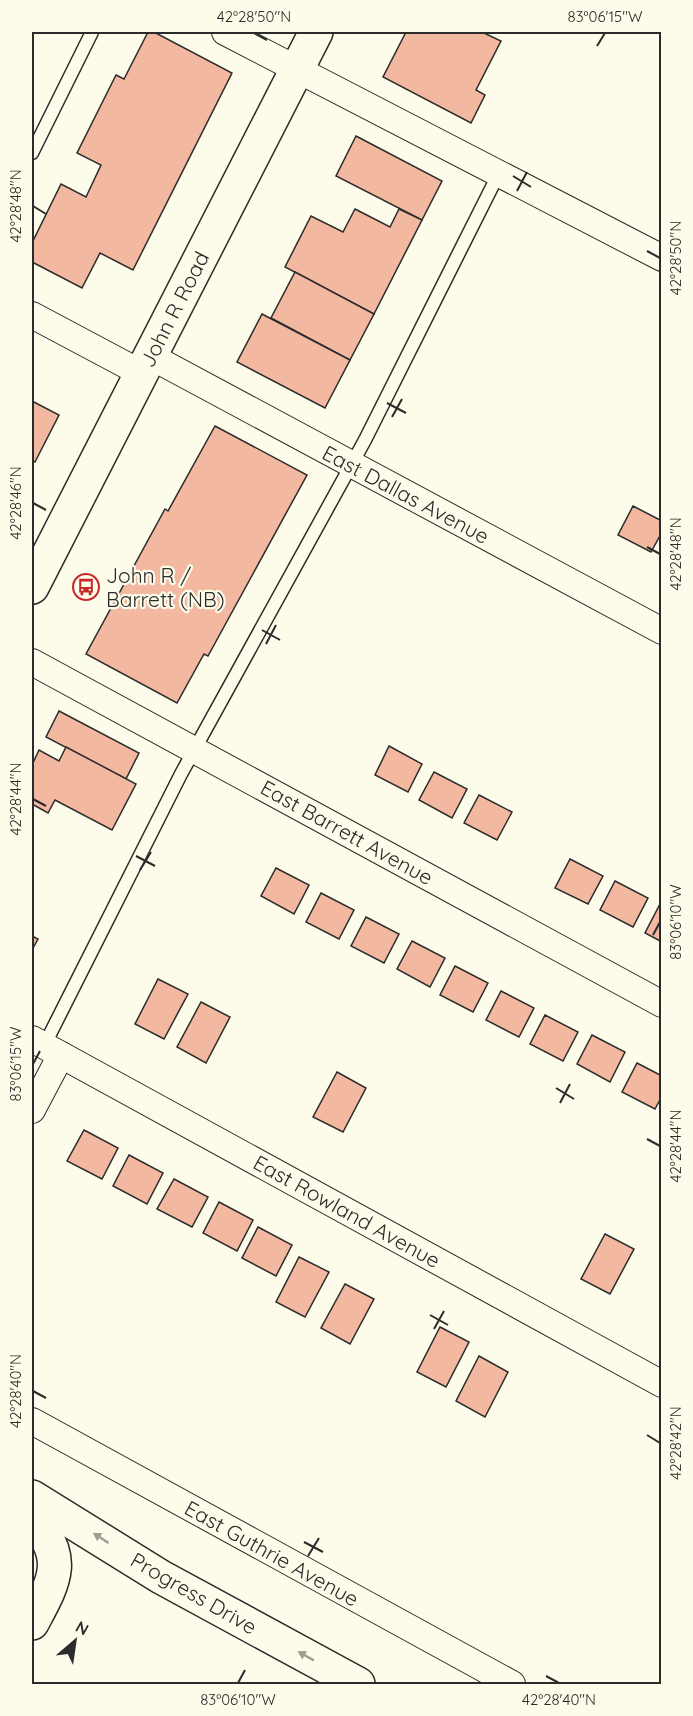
<svg xmlns="http://www.w3.org/2000/svg" width="693" height="1716" viewBox="0 0 693 1716" font-family="Quicksand,sans-serif">
<rect width="100%" height="100%" fill="#fdfbea"/>
<g fill="#f2b8a0" stroke="#2b2b2b" stroke-width="1.5">
<path d="M 148,32 L 154,32 L 232,73 L 133,270 L 100,253 L 82,288 L 32,262 L 32,243 L 61,184 L 86,197 L 101,165 L 77,153 L 116,75 L 124,79 Z"/>
<path d="M 406,32 L 482,32 L 501,41 L 476,90 L 485,95 L 471,123 L 383,77 Z"/>
<path d="M 356,136 L 442,181 L 422,220 L 336,176 Z"/>
<path d="M 355,209 L 390,227 L 399,209 L 422,220 L 374,314 L 285,267 L 311,216 L 343,232 Z"/>
<path d="M 295,272 L 374,314 L 350,360 L 271,318 Z"/>
<path d="M 262,314 L 350,360 L 325,408 L 237,362 Z"/>
<path d="M 32,401 L 59,415 L 35,462 L 32,460 Z"/>
<path d="M 215,426 L 307,475 L 208,656 L 204,654 L 177,703 L 86,654 L 165,509 L 168,511 Z"/>
<path d="M 633,506 L 662,521 L 662,532 L 651,552 L 618,535 Z"/>
<path d="M 59,711 L 139,753 L 126,779 L 46,737 Z"/>
<path d="M 389,746 L 422,764 L 408,792 L 375,775 Z"/>
<path d="M 66,747 L 136,784 L 112,830 L 55,800 L 48,813 L 32,804 L 32,765 L 39,750 L 59,761 Z"/>
<path d="M 434,772 L 467,789 L 452,818 L 419,800 Z"/>
<path d="M 479,795 L 512,812 L 497,840 L 464,823 Z"/>
<path d="M 570,859 L 603,876 L 588,904 L 555,888 Z"/>
<path d="M 276,868 L 309,885 L 294,914 L 261,896 Z"/>
<path d="M 615,881 L 648,898 L 633,927 L 600,910 Z"/>
<path d="M 321,893 L 354,910 L 339,939 L 306,922 Z"/>
<path d="M 660,904 L 662,905 L 662,942 L 645,933 Z"/>
<path d="M 366,917 L 399,934 L 384,963 L 351,946 Z"/>
<path d="M 32,936 L 38,939 L 32,950 Z"/>
<path d="M 412,941 L 445,958 L 430,987 L 397,969 Z"/>
<path d="M 455,966 L 488,983 L 473,1012 L 440,995 Z"/>
<path d="M 158,979 L 188,994 L 164,1039 L 135,1024 Z"/>
<path d="M 501,991 L 534,1008 L 519,1037 L 486,1020 Z"/>
<path d="M 201,1002 L 230,1017 L 206,1063 L 177,1047 Z"/>
<path d="M 545,1015 L 578,1032 L 563,1061 L 530,1044 Z"/>
<path d="M 592,1035 L 625,1052 L 610,1082 L 577,1064 Z"/>
<path d="M 637,1063 L 662,1076 L 662,1096 L 655,1109 L 622,1092 Z"/>
<path d="M 337,1072 L 366,1088 L 343,1132 L 313,1117 Z"/>
<path d="M 84,1130 L 118,1148 L 102,1179 L 67,1161 Z"/>
<path d="M 129,1155 L 163,1173 L 147,1204 L 113,1186 Z"/>
<path d="M 174,1179 L 208,1197 L 192,1227 L 157,1209 Z"/>
<path d="M 219,1202 L 253,1220 L 237,1251 L 203,1233 Z"/>
<path d="M 258,1227 L 292,1245 L 276,1276 L 242,1258 Z"/>
<path d="M 605,1234 L 634,1249 L 610,1294 L 581,1279 Z"/>
<path d="M 299,1257 L 329,1272 L 305,1317 L 276,1302 Z"/>
<path d="M 345,1284 L 374,1299 L 350,1344 L 321,1328 Z"/>
<path d="M 440,1327 L 469,1342 L 446,1387 L 417,1372 Z"/>
<path d="M 479,1356 L 508,1372 L 485,1417 L 456,1401 Z"/>
</g>
<g fill="none" stroke-linecap="round" stroke-linejoin="round">
<defs>
<g id="service">
<path d="M 32,153 L 92,32"/>
<path d="M 44,1046 L 181,774 L 365,440 L 499,173"/>
</g>
<g id="minor">
<path d="M 225,32 L 662,258"/>
<path d="M 32,315 L 141,373"/>
<path d="M 150,356 L 662,631"/>
<path d="M 32,662 L 662,1004"/>
<path d="M 32,1039 L 662,1384"/>
<path d="M 32,1110 L 61,1055"/>
<path d="M 32,1421 L 512,1684"/>
</g>
<g id="secondary">
<path d="M 32,587 L 316,32"/>
<path d="M 32,1497 L 161,1577 L 358,1684"/>
<path d="M 32,1518 C 69,1558 54,1582 32,1623"/>
</g>
</defs>
<use href="#service" stroke="#2b2b2b" stroke-width="15"/>
<use href="#minor" stroke="#2b2b2b" stroke-width="28"/>
<use href="#secondary" stroke="#2b2b2b" stroke-width="36"/>
<use href="#service" stroke="#fdfbea" stroke-width="12"/>
<use href="#minor" stroke="#fdfbea" stroke-width="26"/>
<use href="#secondary" stroke="#fdfbea" stroke-width="33"/>
</g>
<defs><path id="oneway-solid" d="M-6-.8H1V-3.2L6.5 0L1 3.2V.8H-6Z" transform="scale(1.5)"/></defs>
<g fill="#9e9d94">
<use href="#oneway-solid" transform="translate(101 1538) rotate(-147)"/>
<use href="#oneway-solid" transform="translate(306 1656) rotate(-151)"/>
</g>
<path fill="none" stroke="#2b2b2b" stroke-width="2" d="M 254,33 L 267,40M 597,46 L 605,33M 513,176 L 531,187M 517,191 L 527,172M 33,206 L 46,214M 647,251 L 660,258M 387,403 L 406,413M 392,417 L 402,399M 33,503 L 46,510M 647,547 L 660,554M 262,630 L 280,640M 266,644 L 276,625M 33,799 L 46,806M 136,856 L 155,866M 140,870 L 151,852M 653,935 L 660,922M 33,1064 L 40,1051M 556,1088 L 574,1099M 560,1103 L 570,1084M 647,1139 L 660,1146M 430,1315 L 448,1325M 434,1329 L 444,1311M 33,1391 L 46,1398M 647,1435 L 660,1443M 304,1542 L 323,1552M 308,1556 L 319,1538M 546,1676 L 559,1683M 238,1683 L 245,1670"/>
<defs>
<symbol id="bus-ring" viewBox="-11 -11 22 22"><circle r="9.5" fill="#fdfbea" stroke="#c62828" stroke-width="1.5"/><path d="M-5-6H5V4H4V6H2V4H-2V6H-4V4H-5ZM-3.5-4V0h7V-4ZM-3.5 1.2v1.5H-2V1.2ZM2 1.2v1.5H3.5V1.2Z" fill="#c62828"/></symbol>
</defs>
<g fill-rule="evenodd">
<use href="#bus-ring" x="71" y="572" width="30" height="30"/>
</g>
<g text-anchor="middle" dominant-baseline="central" stroke-width="4.5" stroke-linejoin="round" paint-order="stroke">
<g font-size="21" fill="#2b2b2b" stroke="#fdfbea">
<text transform="translate(174 309) rotate(-63)">John R Road</text>
<text transform="translate(406 494) rotate(28)">East Dallas Avenue</text>
<text transform="translate(347 832) rotate(29)">East Barrett Avenue</text>
<text transform="translate(347 1211) rotate(29)">East Rowland Avenue</text>
<text transform="translate(272 1553) rotate(29)">East Guthrie Avenue</text>
<text transform="translate(194 1593) rotate(30)">Progress Drive</text>
</g>
<g font-size="21" fill="#2b2b2b" stroke="#fdfbea" text-anchor="start">
<text x="106" y="575">John R /<tspan x="106" dy="24">Barrett (NB)</tspan></text>
</g>
</g>
<rect width="693" height="1716" fill="none" stroke="#fdfbea" stroke-width="66"/>
<g transform="translate(75 1641) rotate(29)" stroke="#fdfbea" stroke-width="4.5" paint-order="stroke">
<path d="M0-4.5L10 22L0 15L-10 22Z" fill="#2b2b2b"/>
<text y="-9" font-size="16" font-weight="bold" text-anchor="middle" fill="#2b2b2b">N</text>
</g>
<rect x="33" y="33" width="627" height="1650" fill="none" stroke="#2b2b2b" stroke-width="2"/>
<g font-size="15" text-anchor="middle" fill="#2b2b2b">
<text x="254" y="22">42°28'50"N</text>
<text x="605" y="22">83°06'15"W</text>
<text transform="translate(16 206) rotate(-90)" y="5">42°28'48"N</text>
<text transform="translate(676 258) rotate(-90)" y="5">42°28'50"N</text>
<text transform="translate(16 503) rotate(-90)" y="5">42°28'46"N</text>
<text transform="translate(676 554) rotate(-90)" y="5">42°28'48"N</text>
<text transform="translate(16 799) rotate(-90)" y="5">42°28'44"N</text>
<text transform="translate(676 922) rotate(-90)" y="5">83°06'10"W</text>
<text transform="translate(16 1064) rotate(-90)" y="5">83°06'15"W</text>
<text transform="translate(676 1146) rotate(-90)" y="5">42°28'44"N</text>
<text transform="translate(16 1391) rotate(-90)" y="5">42°28'40"N</text>
<text transform="translate(676 1443) rotate(-90)" y="5">42°28'42"N</text>
<text x="238" y="1705">83°06'10"W</text>
<text x="559" y="1705">42°28'40"N</text>
</g>
</svg>
